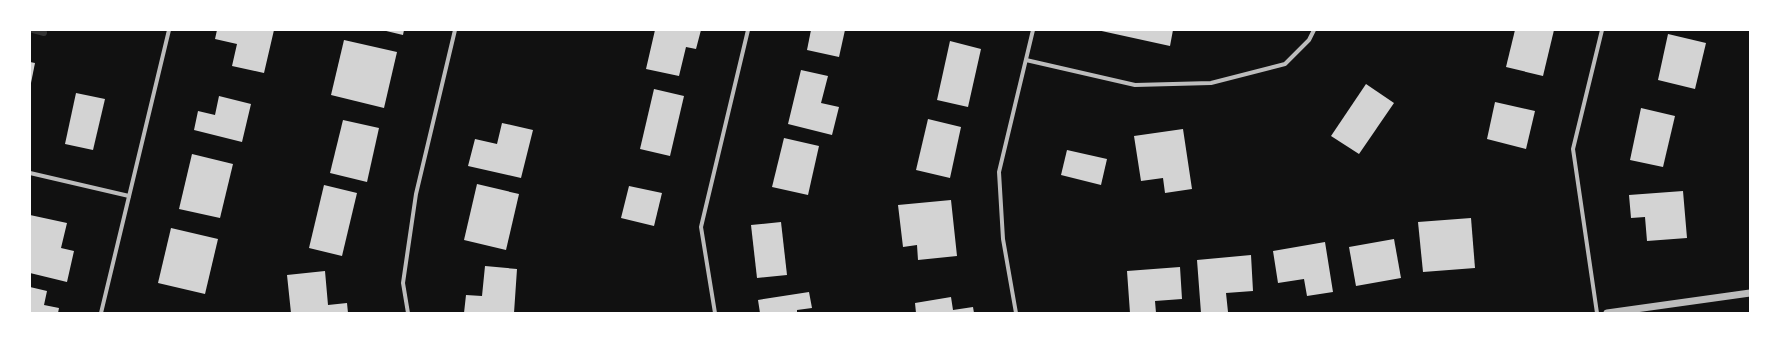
<svg xmlns="http://www.w3.org/2000/svg" width="1780" height="343" viewBox="0 0 1780 343" font-family="Raleway,sans-serif">
<rect width="100%" height="100%" fill="#111"/>
<g fill="none" stroke-linecap="round" stroke-linejoin="round">
<path stroke="#333" stroke-width="6" d="M 33,30 L 44,33"/>
</g>
<g fill="#d3d3d3">
<path d="M 217,30 L 274,30 L 264,73 L 232,66 L 237,44 L 215,39 Z"/>
<path d="M 382,30 L 404,30 L 403,35 Z"/>
<path d="M 655,30 L 701,30 L 696,49 L 686,47 L 679,76 L 646,69 Z"/>
<path d="M 811,30 L 845,30 L 839,57 L 807,50 Z"/>
<path d="M 1097,30 L 1173,30 L 1170,46 Z"/>
<path d="M 1515,30 L 1554,30 L 1543,76 L 1506,67 Z"/>
<path d="M 1668,34 L 1706,43 L 1695,89 L 1658,80 Z"/>
<path d="M 344,40 L 397,52 L 384,108 L 331,95 Z"/>
<path d="M 950,41 L 981,49 L 968,107 L 937,100 Z"/>
<path d="M 30,62 L 35,63 L 31,83 L 30,83 Z"/>
<path d="M 801,70 L 828,76 L 821,103 L 839,107 L 832,135 L 788,124 Z"/>
<path d="M 1366,84 L 1394,103 L 1359,154 L 1331,136 Z"/>
<path d="M 654,89 L 684,96 L 670,156 L 640,149 Z"/>
<path d="M 76,93 L 105,99 L 93,150 L 65,144 Z"/>
<path d="M 219,96 L 251,104 L 242,142 L 194,130 L 198,111 L 215,115 Z"/>
<path d="M 1495,102 L 1535,111 L 1526,149 L 1487,139 Z"/>
<path d="M 1641,108 L 1675,116 L 1663,167 L 1630,160 Z"/>
<path d="M 928,119 L 961,127 L 950,178 L 916,170 Z"/>
<path d="M 343,120 L 379,128 L 367,182 L 330,173 Z"/>
<path d="M 502,123 L 533,130 L 521,178 L 468,166 L 475,139 L 497,144 Z"/>
<path d="M 1183,129 L 1192,189 L 1165,193 L 1163,178 L 1141,181 L 1134,136 Z"/>
<path d="M 784,138 L 819,146 L 808,195 L 772,187 Z"/>
<path d="M 1067,150 L 1107,159 L 1101,185 L 1061,175 Z"/>
<path d="M 192,154 L 233,164 L 220,218 L 179,209 Z"/>
<path d="M 477,184 L 519,194 L 506,250 L 464,240 Z"/>
<path d="M 324,185 L 357,193 L 342,256 L 309,248 Z"/>
<path d="M 629,186 L 662,193 L 654,226 L 621,218 Z"/>
<path d="M 1683,191 L 1687,238 L 1647,241 L 1645,217 L 1631,218 L 1629,195 Z"/>
<path d="M 951,200 L 957,256 L 918,260 L 917,245 L 903,247 L 898,205 Z"/>
<path d="M 30,215 L 67,223 L 61,248 L 74,251 L 67,282 L 30,273 Z"/>
<path d="M 1471,218 L 1475,268 L 1423,272 L 1418,222 Z"/>
<path d="M 781,222 L 787,275 L 757,278 L 751,225 Z"/>
<path d="M 171,228 L 218,239 L 205,294 L 158,283 Z"/>
<path d="M 1394,239 L 1401,278 L 1356,286 L 1349,247 Z"/>
<path d="M 1325,242 L 1333,292 L 1307,296 L 1304,279 L 1278,283 L 1273,251 Z"/>
<path d="M 1251,255 L 1253,291 L 1226,293 L 1228,312 L 1201,313 L 1197,260 Z"/>
<path d="M 485,266 L 517,269 L 514,313 L 464,313 L 466,295 L 482,296 Z"/>
<path d="M 1180,267 L 1182,299 L 1155,301 L 1156,313 L 1130,313 L 1127,271 Z"/>
<path d="M 325,271 L 328,305 L 347,303 L 348,313 L 291,313 L 287,275 Z"/>
<path d="M 30,287 L 47,291 L 44,305 L 59,308 L 58,313 L 30,313 Z"/>
<path d="M 809,292 L 812,308 L 797,310 L 797,313 L 760,313 L 758,300 Z"/>
<path d="M 951,297 L 953,310 L 973,307 L 974,313 L 916,313 L 915,303 Z"/>
</g>
<g fill="none" stroke-linecap="round" stroke-linejoin="round">
<g stroke="#bcbcbc" stroke-width="4">
<path d="M 1026,60 L 1135,85 L 1211,83 L 1285,64 L 1309,40 L 1314,30"/>
<path d="M 30,173 L 129,196"/>
<path d="M 101,313 L 169,30"/>
<path d="M 408,313 L 403,283 L 416,194 L 455,30"/>
<path d="M 715,313 L 701,227 L 748,30"/>
<path d="M 1016,313 L 1003,239 L 999,172 L 1033,30"/>
<path d="M 1597,313 L 1573,149 L 1602,30"/>
</g>
<path stroke="#bcbcbc" stroke-width="7" d="M 1607,313 L 1750,293"/>
</g>
<rect width="1780" height="343" fill="none" stroke="#ffffff" stroke-width="62"/>
</svg>
